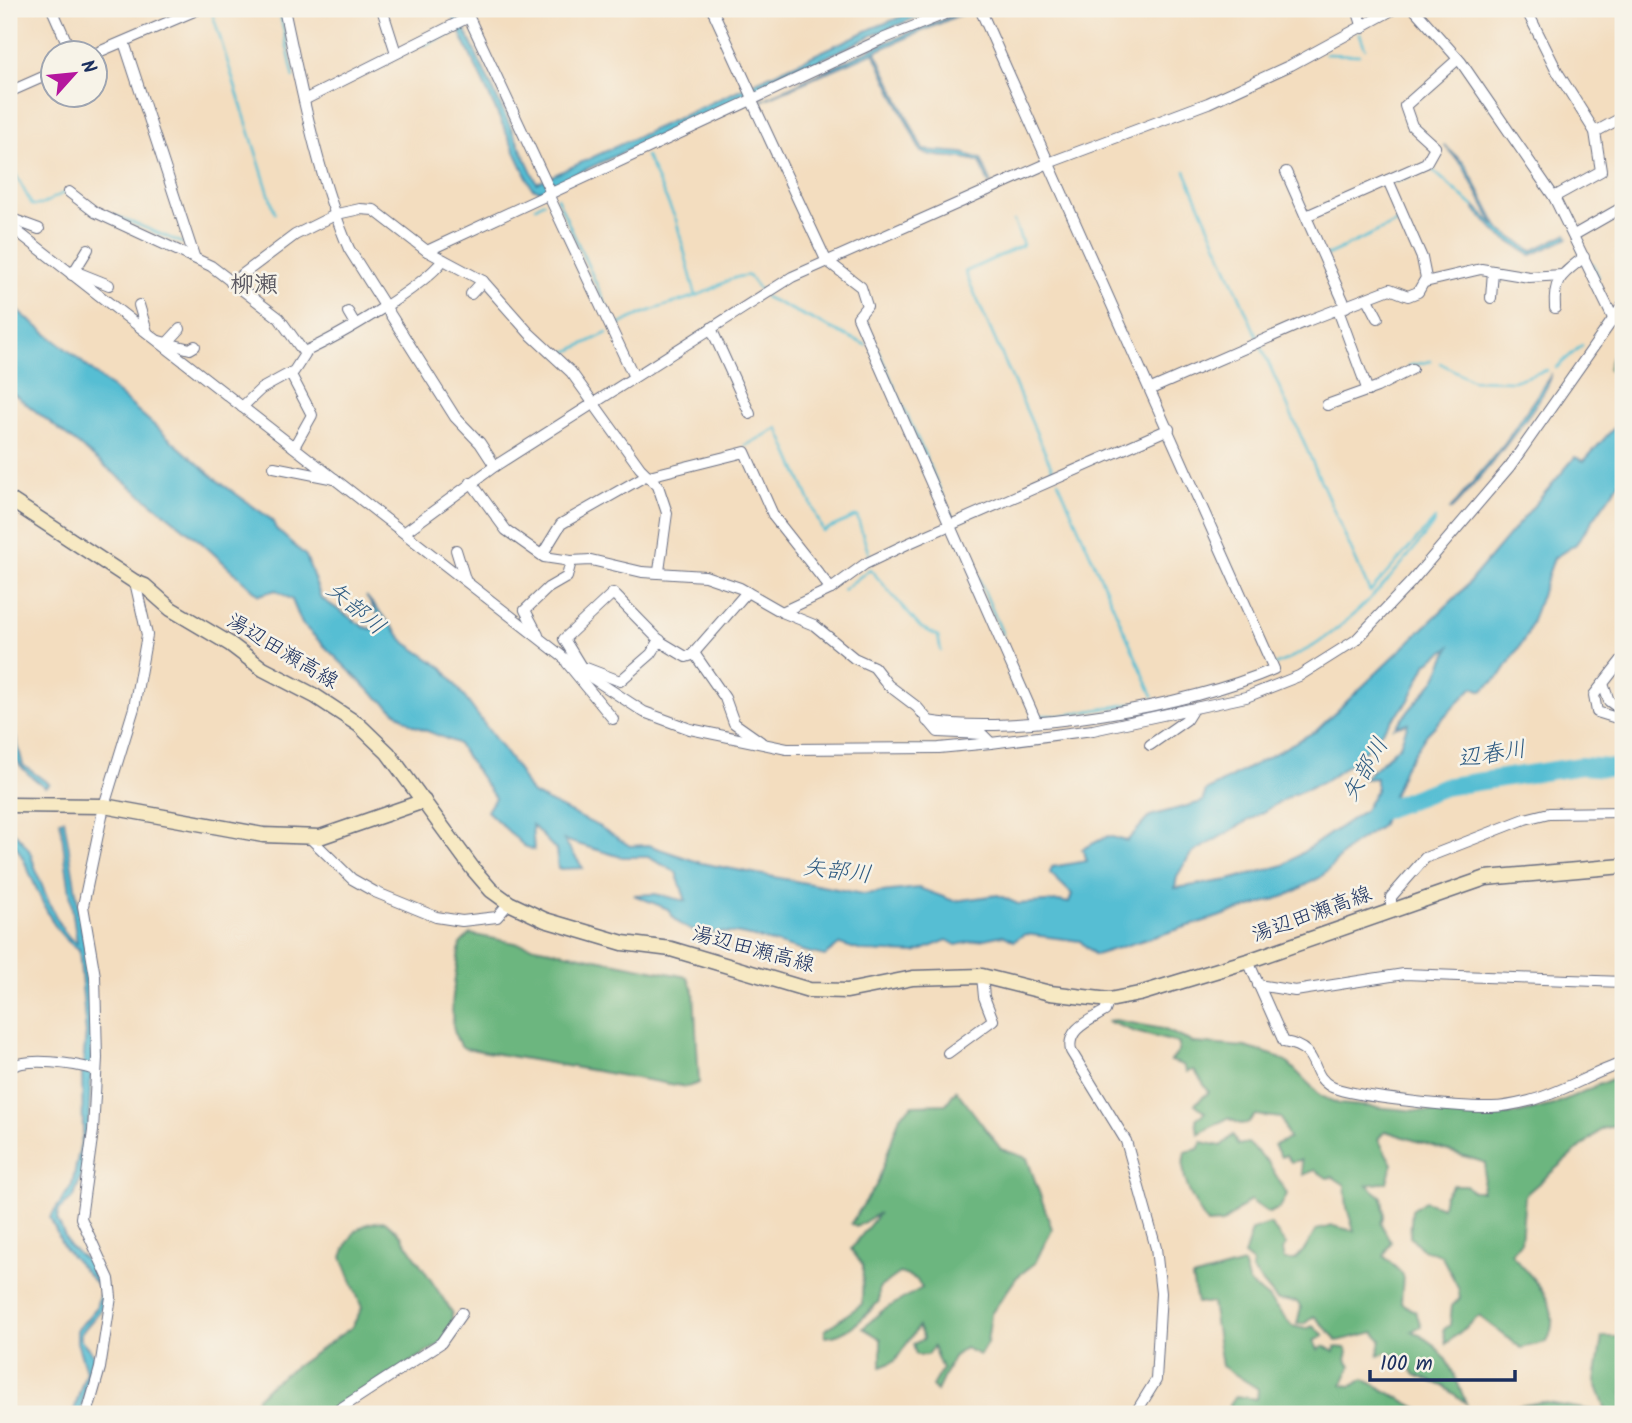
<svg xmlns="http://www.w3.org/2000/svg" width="1632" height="1423" viewBox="0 0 1632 1423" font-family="Kalam,'Klee One',sans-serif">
<rect width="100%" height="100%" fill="#f7f3e8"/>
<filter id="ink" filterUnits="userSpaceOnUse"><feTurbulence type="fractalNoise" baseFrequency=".0143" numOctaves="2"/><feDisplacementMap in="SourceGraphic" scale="14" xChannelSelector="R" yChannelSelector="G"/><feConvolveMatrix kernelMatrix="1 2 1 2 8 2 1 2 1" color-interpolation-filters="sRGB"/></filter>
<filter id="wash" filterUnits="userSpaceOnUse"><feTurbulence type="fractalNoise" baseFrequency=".00686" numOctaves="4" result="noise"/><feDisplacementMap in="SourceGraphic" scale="28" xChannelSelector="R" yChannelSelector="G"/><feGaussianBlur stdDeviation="1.57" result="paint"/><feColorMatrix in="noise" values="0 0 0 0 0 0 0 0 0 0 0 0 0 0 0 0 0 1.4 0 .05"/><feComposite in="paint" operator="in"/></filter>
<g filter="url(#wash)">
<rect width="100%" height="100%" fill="#f3ddbf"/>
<path fill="#85d596" stroke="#50827a" stroke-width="2" d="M 1623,324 L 1623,376 L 1619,378 L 1608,369 Z"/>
<g fill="#6cb67f" stroke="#44726e" stroke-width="2">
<path d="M 470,934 L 687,977 L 694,991 L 699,1083 L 687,1087 L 464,1048 C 442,1033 457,968 460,944 Z"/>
<path d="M 1115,1020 L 1163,1029 L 1194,1043 L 1245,1047 L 1273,1055 L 1289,1064 L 1321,1096 L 1339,1104 L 1476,1116 L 1516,1114 L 1553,1105 L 1623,1074 L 1623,1123 L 1602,1129 L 1525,1195 L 1521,1242 L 1511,1253 C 1533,1281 1565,1304 1547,1342 L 1521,1348 L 1479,1316 L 1446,1344 L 1443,1330 L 1450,1325 L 1452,1306 L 1460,1298 L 1458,1287 L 1441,1255 L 1422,1249 L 1410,1236 L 1412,1210 L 1425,1201 L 1442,1207 L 1444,1196 L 1453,1185 L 1466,1185 L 1472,1191 L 1482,1191 L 1486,1163 L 1385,1131 L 1378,1139 L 1392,1164 L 1387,1182 L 1367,1185 L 1382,1197 L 1384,1214 L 1381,1224 L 1391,1242 L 1384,1256 L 1403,1275 L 1401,1303 L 1416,1312 L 1421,1326 L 1412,1331 C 1445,1346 1453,1371 1466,1403 L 1443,1386 L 1415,1375 L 1404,1358 L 1387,1352 L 1378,1356 L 1381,1340 L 1374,1332 L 1338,1341 L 1314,1316 L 1304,1324 L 1297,1324 L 1301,1308 L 1297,1302 L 1277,1300 L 1252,1270 L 1253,1263 L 1244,1256 L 1252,1230 L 1270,1224 L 1286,1245 L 1282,1250 L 1284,1260 L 1295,1260 L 1305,1249 L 1316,1230 L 1333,1226 L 1354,1231 L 1347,1208 L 1345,1185 L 1333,1177 L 1327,1178 L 1315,1170 L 1303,1175 L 1301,1160 L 1291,1162 L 1286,1155 L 1281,1157 L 1274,1145 L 1289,1139 L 1281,1118 L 1255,1115 L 1248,1123 L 1240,1124 L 1228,1118 L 1198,1134 L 1196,1119 L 1205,1112 L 1195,1104 L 1209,1092 L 1194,1070 L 1187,1072 L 1183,1065 L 1171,1061 L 1179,1051 L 1179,1043 L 1135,1032 L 1107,1021 Z"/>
<path d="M 956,1090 L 1001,1149 L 1027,1158 L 1052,1229 L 1035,1263 L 1017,1277 L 991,1314 L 987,1343 L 980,1355 L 965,1348 L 953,1357 L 937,1391 L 932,1386 L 942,1369 L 933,1347 L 927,1355 L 916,1355 L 913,1344 L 924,1339 L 918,1327 L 895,1361 L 881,1367 L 881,1339 L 863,1328 L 882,1311 L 922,1288 L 916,1279 L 900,1273 L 879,1288 L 879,1301 C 866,1316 846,1337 825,1337 L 825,1330 L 862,1304 L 863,1266 L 851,1249 L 879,1213 L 856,1227 L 851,1223 L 877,1184 L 900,1116 L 913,1105 L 946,1104 Z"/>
<path d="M 1233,1135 L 1238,1145 L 1248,1143 L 1268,1162 L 1287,1194 L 1280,1208 L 1269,1213 L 1250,1200 L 1223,1223 L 1207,1224 C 1194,1202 1178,1178 1185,1152 L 1198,1149 L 1202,1142 L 1221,1146 Z"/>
<path d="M 385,1221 L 401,1235 L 452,1312 L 452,1337 L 326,1414 L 256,1414 L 257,1398 L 272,1383 L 352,1327 L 362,1308 L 342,1257 C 350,1233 359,1222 385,1221 Z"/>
<path d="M 1243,1264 L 1249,1283 L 1268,1298 L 1292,1326 L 1306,1329 L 1313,1326 L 1324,1335 L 1314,1341 L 1318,1350 L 1324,1346 L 1334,1352 L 1335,1347 L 1345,1348 L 1348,1352 L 1346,1360 L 1351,1366 L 1342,1385 L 1352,1386 L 1364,1379 L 1421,1410 L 1423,1414 L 1242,1414 L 1229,1405 L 1236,1396 L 1257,1399 L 1258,1389 L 1222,1366 L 1212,1303 L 1197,1303 L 1192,1278 Z"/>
<path d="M 1602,1337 L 1621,1337 L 1623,1342 L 1623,1414 L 1506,1414 L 1508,1408 L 1542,1402 L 1607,1413 L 1595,1381 Z"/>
</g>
<g fill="#56bed3" stroke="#387698" stroke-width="2" fill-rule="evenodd">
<path d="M 449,9 L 455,9 L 537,183 L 873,28 L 922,9 L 937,9 L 875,34 L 540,191 L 532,188 Z"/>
<path d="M 969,9 L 973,9 L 761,101 L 882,44 Z"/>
<path d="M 876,52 L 923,150 L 962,153 L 981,159 L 991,182 L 989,184 L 980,162 C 960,154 940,160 921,152 L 874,53 Z"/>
<path d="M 1444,145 L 1465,164 L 1499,229 L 1532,251 L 1566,234 L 1568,238 L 1531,255 L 1499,235 L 1474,209 L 1475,206 L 1495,226 L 1463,166 Z"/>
<path d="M 9,304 L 75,356 L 218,481 L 272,520 L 276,529 L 306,556 L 321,598 L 364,627 L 376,630 L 381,621 L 366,596 L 406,643 L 443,668 L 518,770 L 531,793 L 600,827 L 630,846 L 648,845 L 701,863 L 863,894 L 919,888 L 954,901 L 998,895 L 1018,904 L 1059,901 L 1069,903 L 1072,894 L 1050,873 L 1052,867 L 1087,861 L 1082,849 L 1108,836 L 1127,841 L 1150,816 L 1202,802 L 1206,791 L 1316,731 L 1460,593 L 1575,457 L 1584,461 L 1623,418 L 1623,477 L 1576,544 L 1554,558 L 1527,635 L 1501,675 L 1482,691 L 1473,687 L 1427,734 L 1404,768 L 1381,826 L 1351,846 L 1321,877 L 1286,896 L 1095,955 L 1080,941 L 1025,934 L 1014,941 L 1003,935 L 956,945 L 947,940 L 915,953 L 862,951 L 840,944 L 825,956 C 798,951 772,941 745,935 C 716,927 687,944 668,909 L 634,895 L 655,894 L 686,901 L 676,872 L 648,857 L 621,857 L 564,840 L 583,868 L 558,869 L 556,850 L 532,825 L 534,850 L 524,846 L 487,811 L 495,798 L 457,743 L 412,725 L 370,691 L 302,624 L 292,600 L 276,590 L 259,595 L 201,542 L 9,390 ZM 1450,647 L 1435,680 L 1395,727 L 1408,723 L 1400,745 L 1363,779 L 1376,778 L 1376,790 L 1365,810 L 1284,865 L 1229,880 L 1175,888 L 1177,876 L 1191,854 L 1292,795 L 1325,781 L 1358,758 L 1408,702 L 1427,663 Z"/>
<path d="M 1551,375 C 1552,390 1467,497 1449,511 L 1504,444 Z"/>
<path d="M 9,713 L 23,765 L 49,784 L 45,787 C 13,764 9,754 9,713 Z"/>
<path d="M 64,819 L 89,972 L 93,1030 L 88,1134 L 82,1173 L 74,1197 L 59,1210 L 57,1219 L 69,1246 L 99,1271 L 106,1288 L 105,1305 L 81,1333 L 81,1340 L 94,1355 L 80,1414 L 73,1414 L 86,1371 L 77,1342 L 77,1330 L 96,1308 L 101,1289 L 64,1248 L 50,1218 L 72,1185 L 83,1132 L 82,1075 L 86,1033 L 79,949 C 44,932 34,866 9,836 L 9,827 C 15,834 26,843 30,852 C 36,871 59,937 77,943 L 60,820 Z"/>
</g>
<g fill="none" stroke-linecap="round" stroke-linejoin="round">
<g stroke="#56bed3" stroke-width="2.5">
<path d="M 211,9 L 275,213"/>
<path d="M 279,9 L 294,78"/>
<path d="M 1360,34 L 1365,48"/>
<path d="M 424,45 L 452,33"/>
<path d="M 1325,54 L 1359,55"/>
<path d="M 646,156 L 676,220 L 696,296"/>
<path d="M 9,162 L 32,205 L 41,205 L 65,192"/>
<path d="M 1185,171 L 1258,339"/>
<path d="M 1395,182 L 1429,167 L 1474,207"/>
<path d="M 557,198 L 616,327 C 643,310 669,306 698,295 C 714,290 733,274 749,276 L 761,292"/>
<path d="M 536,207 L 544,202"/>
<path d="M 342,209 L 350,205 L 370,205"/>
<path d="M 114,215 L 182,243"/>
<path d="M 1014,221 L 1023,245 L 965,272 L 1055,475"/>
<path d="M 1327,255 L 1398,222"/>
<path d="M 1593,264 L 1598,277"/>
<path d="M 765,297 L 866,345"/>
<path d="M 864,318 L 953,519"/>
<path d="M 1261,346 L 1370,592 L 1435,519"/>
<path d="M 559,356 L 607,333"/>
<path d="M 1440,363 L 1472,380 L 1513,381 L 1547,370"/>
<path d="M 1409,366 L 1431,361"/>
<path d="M 1556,368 L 1582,345"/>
<path d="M 745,446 L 778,428 L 823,531 L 857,516 L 869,555"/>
<path d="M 1058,481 L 1153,696"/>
<path d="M 956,525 L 1003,635"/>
<path d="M 843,590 L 870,569 L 920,627 L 938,636 L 941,651"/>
<path d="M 1275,665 C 1289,658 1305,652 1318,643 C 1363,612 1403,565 1435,522"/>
<path d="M 1038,715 L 1059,716 L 1154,700"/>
</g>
<path stroke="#56bed3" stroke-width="18" d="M 1373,814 L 1443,787 L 1581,766 L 1623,769"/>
</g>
</g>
<g filter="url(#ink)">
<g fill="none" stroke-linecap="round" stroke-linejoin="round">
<defs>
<g id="street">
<path d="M 52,9 L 71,52"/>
<path d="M 284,9 C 301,87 317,175 349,249 L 455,417 L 480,443 L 495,466"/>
<path d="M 382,9 L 396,53"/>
<path d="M 465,9 L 551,193"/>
<path d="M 712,9 L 753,98"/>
<path d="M 1357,9 L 1363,28"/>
<path d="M 1414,9 L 1461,62 L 1554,197 L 1614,320"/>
<path d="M 1526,9 L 1558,73 L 1595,132 L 1601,171 L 1554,197"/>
<path d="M 124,42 L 194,256"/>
<path d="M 94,54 L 199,9"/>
<path d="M 9,92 L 52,73"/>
<path d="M 751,99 L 826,260 L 861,287 L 867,306 L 858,317 L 1036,721"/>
<path d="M 304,100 L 469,17"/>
<path d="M 1595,132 L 1623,117"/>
<path d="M 1286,172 L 1346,307"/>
<path d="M 69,192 L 95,212 L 211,266 L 279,318 L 305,354 L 294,371 L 261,389 L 242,407"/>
<path d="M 548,194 L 634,377"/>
<path d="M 1306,216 L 1426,163 L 1435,147 L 1412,126 L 1405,106 L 1458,59"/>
<path d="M 9,218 L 39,229"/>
<path d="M 9,225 L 577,668 L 644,712 L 690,729 L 787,749 L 939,748 L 991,743 L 1093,730 L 1246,697 L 1299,676 L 1356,640 L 1411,582 L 1510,466 L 1623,305"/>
<path d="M 1574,235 L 1623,207"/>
<path d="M 427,251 L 880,40 L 957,9"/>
<path d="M 74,271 L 109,285"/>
<path d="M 72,275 L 88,249"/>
<path d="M 1425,282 L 1481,269 L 1529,277 L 1562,275"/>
<path d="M 231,283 L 295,235 L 337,214 L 360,209 L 374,210 L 427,251 L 483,281 L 529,333 L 571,372 L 640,468 L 658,486 L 667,513 L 659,571"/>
<path d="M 471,294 L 483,281"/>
<path d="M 1491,298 L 1493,271"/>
<path d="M 1368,299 L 1378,318"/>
<path d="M 139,305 L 147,332"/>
<path d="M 1555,308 C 1553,278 1562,275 1584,257"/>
<path d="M 1338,310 L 1368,391"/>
<path d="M 348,312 L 355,324"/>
<path d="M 711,328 L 750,414"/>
<path d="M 159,341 L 190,349 L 195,346"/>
<path d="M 168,342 L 180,329"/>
<path d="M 304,352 C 337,337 423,288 443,260"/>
<path d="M 290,373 L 312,415 L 294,447"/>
<path d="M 1151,389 L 1307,321 L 1390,289 L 1408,296 L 1418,292 L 1426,278 L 1422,258 L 1388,180"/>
<path d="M 1327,405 L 1377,387 L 1412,369"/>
<path d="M 274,467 L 335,479"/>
<path d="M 649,476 L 745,452 L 774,517 L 831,589"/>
<path d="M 471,482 L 506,530 L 544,557 L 571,561 L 591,560 L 642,572 L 705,576 L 740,588 L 782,612 L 814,625 L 854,658 L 874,667 L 888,685 L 917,707 L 938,732 L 982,734 L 991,743"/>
<path d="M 405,532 L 495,466 L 792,277 L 1051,162 L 1208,103 L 1291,65 L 1394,9"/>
<path d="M 456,550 L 465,579"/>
<path d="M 542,555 L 561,524 L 647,475"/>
<path d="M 782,612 L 831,589 L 865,564 L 907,544 L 1169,429"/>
<path d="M 538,635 L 525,610 L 548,588 L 567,577 L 571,561"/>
<path d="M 694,653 L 725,698 L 734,723 L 761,742"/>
<path d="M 1623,658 L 1594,695 L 1597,712 L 1623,720"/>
<path d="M 567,663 L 613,719"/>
<path d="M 586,668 L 620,681 L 651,654 L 660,640"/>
<path d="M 583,670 L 564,639 L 613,593 L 661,642 L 686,657 L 692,655 L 747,592"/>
<path d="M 1603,684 L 1609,701 L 1623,711"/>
<path d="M 927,721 C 1019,736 1189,706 1274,669 L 980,9"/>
<path d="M 1150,745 L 1186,720 L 1191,712"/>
<path d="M 309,837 L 352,879 L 375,892 L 436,917 L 462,921 L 497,917 L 509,903"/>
<path d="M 1391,909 L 1391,897 L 1425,858 L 1525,819 L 1549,813 L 1623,812"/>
<path d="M 1248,961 L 1284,1042 C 1323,1049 1307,1074 1332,1087 C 1354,1097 1464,1108 1492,1107 C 1503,1107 1517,1104 1529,1101 C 1562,1093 1591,1073 1623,1063"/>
<path d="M 1258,985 L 1295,991 L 1404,974 L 1623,982"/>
<path d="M 1109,1000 L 1105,1011 C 1089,1021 1066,1029 1071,1051 L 1126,1141 L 1156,1248 L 1161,1293 L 1156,1380 L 1135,1414"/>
<path d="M 948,1053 L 993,1020 L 984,997 L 982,976"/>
<path d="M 9,1068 C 27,1056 76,1064 96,1070"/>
<path d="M 87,1414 L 100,1368 L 111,1297 L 109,1279 L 81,1218 L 93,1131 L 97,1058 L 95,976 L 83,906 L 104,806 L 134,708 L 147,635 L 135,582"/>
<path d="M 332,1414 L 441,1343 L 462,1313"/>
</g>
<g id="secondary">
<path d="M 9,499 L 135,582 L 145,586 L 171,609 L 230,644 L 263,669 L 315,696 L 359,725 L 388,753 L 473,869 L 491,890 L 509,903 L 545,920 L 623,943 L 671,949 L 809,990 L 847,991 L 913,978 L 982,976 L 1050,993 L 1109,1000 L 1139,994 L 1248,961 L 1486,878 L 1623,866"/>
<path d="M 9,805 L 104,806 L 263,835 L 320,837 L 424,801"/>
</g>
</defs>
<use href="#street" stroke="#676c80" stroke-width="12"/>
<use href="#secondary" stroke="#676c80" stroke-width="17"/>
<use href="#street" stroke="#fff" stroke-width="10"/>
<use href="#secondary" stroke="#f7e9c3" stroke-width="14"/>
</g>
</g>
<g text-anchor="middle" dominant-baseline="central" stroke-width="5" stroke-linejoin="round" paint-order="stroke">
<g font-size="21" fill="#1b2f5e" stroke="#f7f3e8">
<text transform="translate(282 652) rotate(31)">湯辺田瀬高線</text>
<text transform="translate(1312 915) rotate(-20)">湯辺田瀬高線</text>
<text transform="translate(753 950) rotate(15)">湯辺田瀬高線</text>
</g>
<g font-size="23" font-style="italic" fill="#2d5a81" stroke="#f7f3e8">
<text transform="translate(355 609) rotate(40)">矢部川</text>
<text transform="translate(1492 755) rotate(-9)">辺春川</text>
<text transform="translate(1366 770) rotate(-60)">矢部川</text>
<text transform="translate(837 872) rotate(7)">矢部川</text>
</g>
<g font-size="24" font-weight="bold" fill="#5b5962" stroke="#f7f3e8">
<text x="254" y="285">柳瀬</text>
</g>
</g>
<rect width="1632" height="1423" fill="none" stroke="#f7f3e8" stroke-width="35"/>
<g transform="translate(74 74) rotate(63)"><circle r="33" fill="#f7f3e8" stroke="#9fa5b1" stroke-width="2"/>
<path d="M0-5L12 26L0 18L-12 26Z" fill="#b5179e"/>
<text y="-10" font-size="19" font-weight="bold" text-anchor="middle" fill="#1b2f5e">N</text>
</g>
<path d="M1370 1370v10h145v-10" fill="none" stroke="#1b2f5e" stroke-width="3.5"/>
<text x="1380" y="1370" font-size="21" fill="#1b2f5e" stroke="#f7f3e8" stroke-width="5" paint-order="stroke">100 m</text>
</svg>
